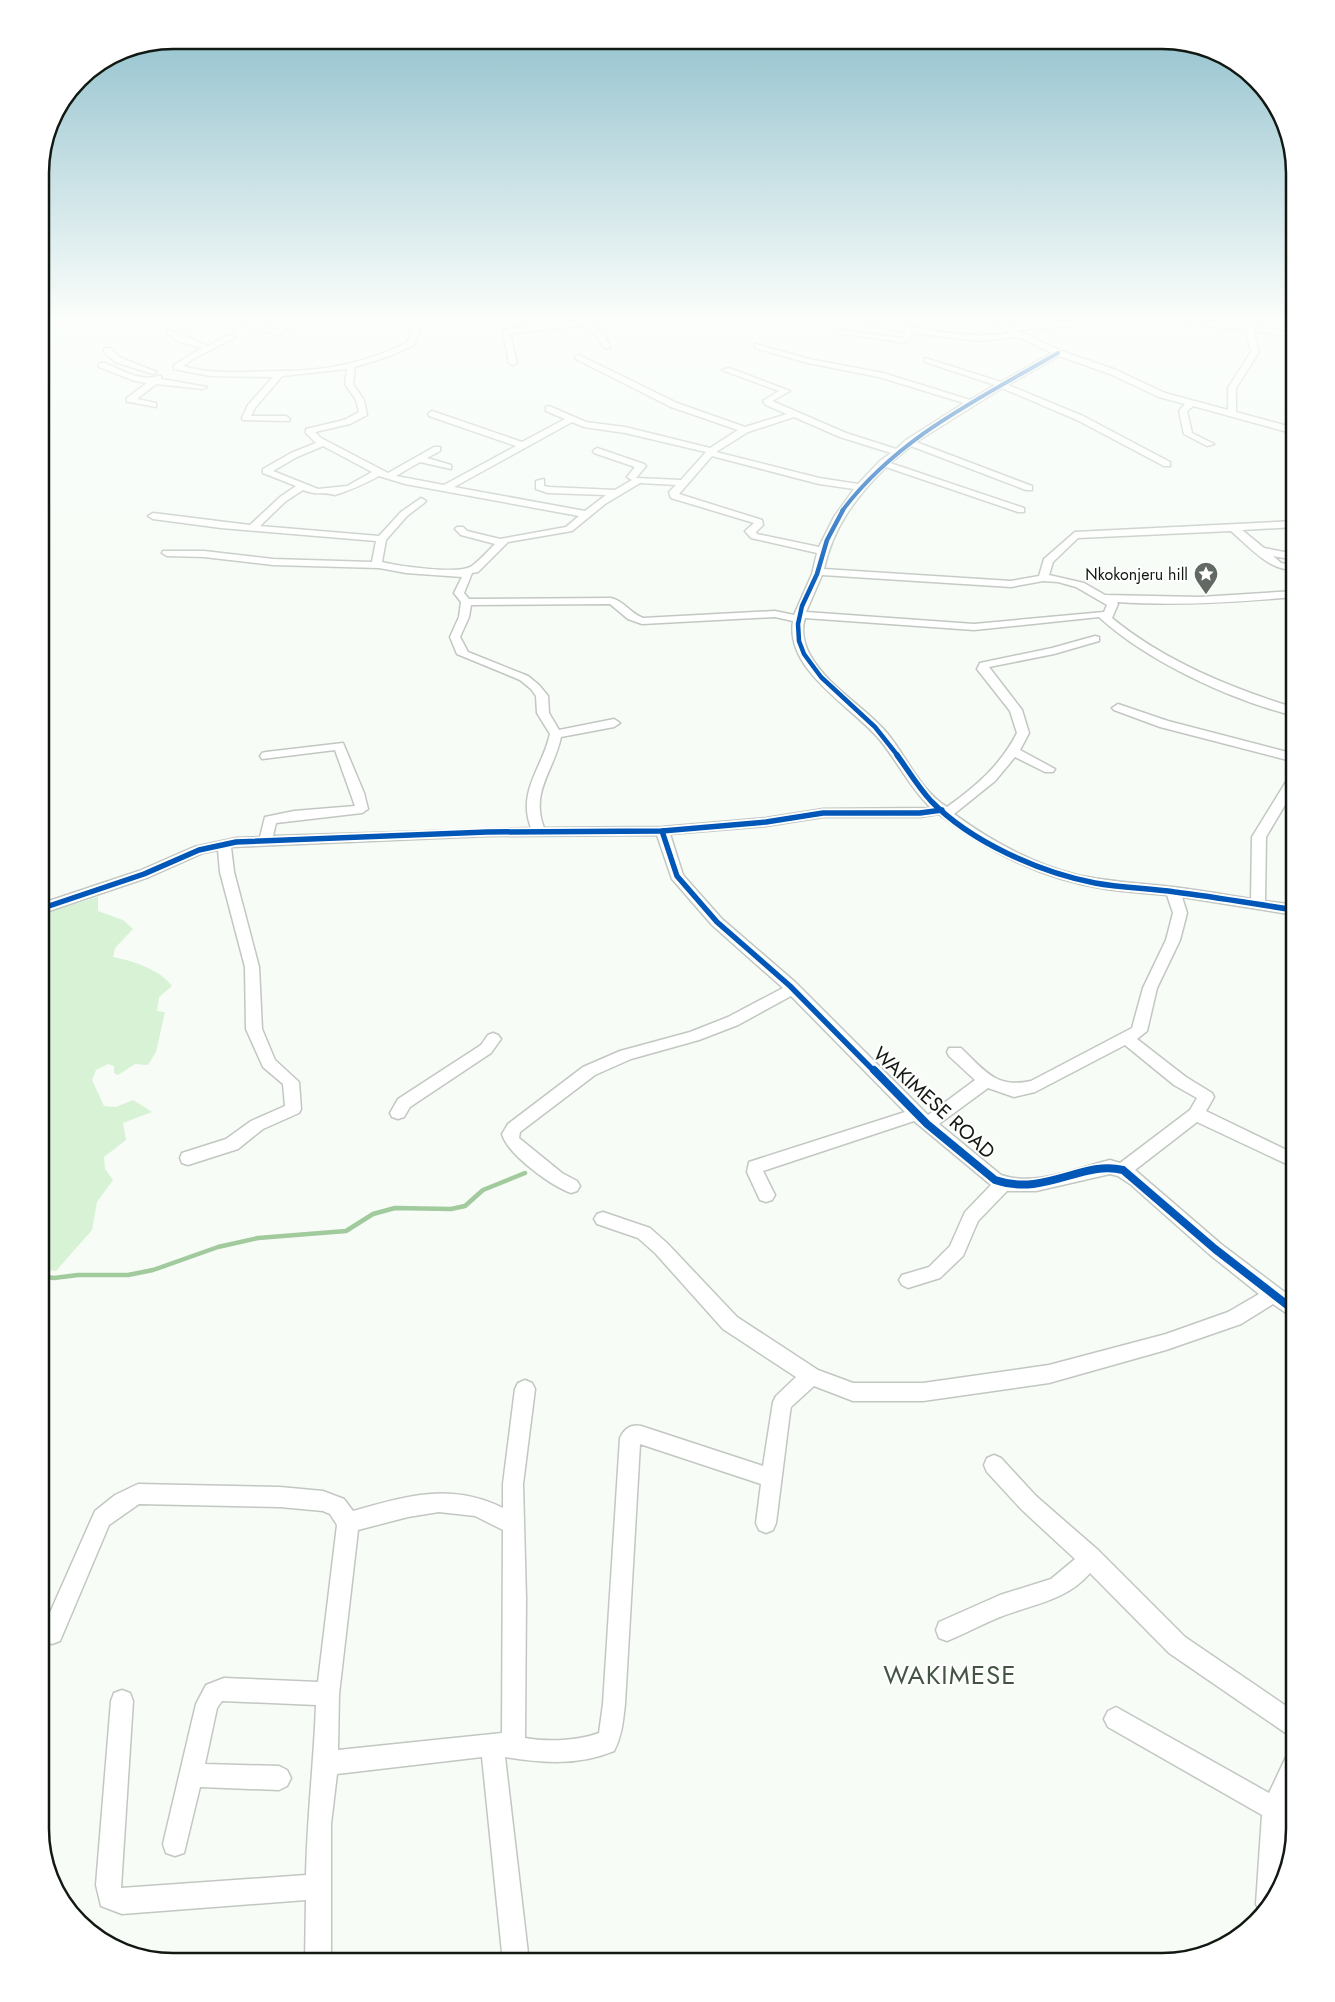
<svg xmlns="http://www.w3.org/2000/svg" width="1335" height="2002" viewBox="0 0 1335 2002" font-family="Jost,sans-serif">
<rect width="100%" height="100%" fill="#f7fcf7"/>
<path fill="#d8f2d5" d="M 98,897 L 98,911 L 123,920 L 133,929 L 115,948 L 113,957 C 133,961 159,969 172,986 L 159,997 L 157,1011 L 165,1012 L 156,1052 L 148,1065 L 135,1064 L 118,1075 L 114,1073 L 114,1066 L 108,1064 L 96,1070 L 92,1080 L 104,1106 L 116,1107 L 133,1100 L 152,1112 L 123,1123 L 126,1140 L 104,1157 L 105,1169 L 113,1180 L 97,1202 L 92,1230 L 56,1271 L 40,1269 L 40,914 Z"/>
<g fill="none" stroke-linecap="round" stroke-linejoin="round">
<path stroke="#a1ca9d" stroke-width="4.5" d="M 40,1276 L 54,1278 L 78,1275 L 128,1275 L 153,1270 L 218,1247 L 258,1238 L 346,1231 L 373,1214 L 395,1208 L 451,1209 L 465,1206 L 483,1190 L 525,1173"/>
<defs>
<g id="minor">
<path d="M 226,320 L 239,320 L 277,330 L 295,320 L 304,320 L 278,335 Z"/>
<path d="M 416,320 L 424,320 L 414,345 L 390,356 L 355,367 L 353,384 L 364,400 L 367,415 L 350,424 L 315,432 L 321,438 L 388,473 L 434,447 L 440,447 L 440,451 L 427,458 L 451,465 L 451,469 L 420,462 L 396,476 L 444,485 L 516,446 L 429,416 L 428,414 L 432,411 L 522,442 L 565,419 L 546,411 L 546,407 L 549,406 L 586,422 L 625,427 L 710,448 L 738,430 L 671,407 L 576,359 L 575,357 L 579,355 L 677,403 L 745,427 L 787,414 L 766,405 L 763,401 L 779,391 L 722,370 L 729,368 L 790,391 L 772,401 L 846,433 L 896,449 L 906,440 L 964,403 L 879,377 L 808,363 L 755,348 L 755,344 L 809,359 L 883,373 L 970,400 L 995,385 L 925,362 L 925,358 L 1001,382 L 1052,353 L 1018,337 L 977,341 L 912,333 L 907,342 L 900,342 L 844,334 L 841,334 L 841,330 L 902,338 L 906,332 L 846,320 C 902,320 954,342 1011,333 L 987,320 L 997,320 L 1010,327 L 1073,320 L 1198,320 L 1245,325 L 1246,320 L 1254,320 L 1253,326 L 1295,333 L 1295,337 L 1254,331 L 1259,352 L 1236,388 L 1236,412 L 1295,428 L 1295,434 L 1193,406 L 1187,411 L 1192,433 L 1214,444 L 1207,446 L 1184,434 L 1179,411 L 1185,404 L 1159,397 L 1110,374 L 1059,356 L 1008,385 L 1083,416 L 1170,462 L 1170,466 L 1164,466 L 1077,420 L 1002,388 L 916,442 L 1032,486 L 1032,490 L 1026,490 L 911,446 L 890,463 L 1024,508 L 1024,512 L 1018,512 L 886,467 C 856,497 833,527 824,569 L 1011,581 L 1039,576 L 1044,559 L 1075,532 L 1295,521 L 1295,527 L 1242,530 L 1264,548 L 1295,554 L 1295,560 L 1273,556 L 1281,563 L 1292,565 L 1292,569 C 1272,573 1245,543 1231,531 L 1078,538 L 1053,562 L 1049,575 L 1084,583 L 1105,595 L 1200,597 L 1295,591 L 1295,597 C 1236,602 1176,606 1117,602 L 1118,604 L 1112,618 C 1164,661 1231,688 1295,708 L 1295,716 C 1231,700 1148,662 1099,617 L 974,630 L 805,618 C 801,630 804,644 810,655 C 828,687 864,706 887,733 C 907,757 920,791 947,807 C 975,787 1001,765 1017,733 L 1010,711 L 977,669 L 980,663 L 1052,648 L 1095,636 L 1099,637 L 1099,641 L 1054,654 L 989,667 L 1022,710 L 1029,733 L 1020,750 L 1055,769 L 1053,772 L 1045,772 L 1015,757 L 995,781 L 954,814 C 991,841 1033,864 1077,875 C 1108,882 1140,883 1172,887 C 1198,890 1225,895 1251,899 L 1252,837 L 1289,777 L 1295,773 L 1295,788 L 1266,837 L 1265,901 L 1295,905 L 1295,915 L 1182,897 L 1187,913 L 1180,940 L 1157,988 L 1147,1031 L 1137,1039 L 1186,1077 L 1212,1093 L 1214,1097 L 1206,1111 L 1295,1154 L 1295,1168 L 1197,1122 L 1135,1170 L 1221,1244 L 1295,1300 L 1295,1319 L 1273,1304 L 1241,1324 L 1166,1350 L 1049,1383 L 923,1401 L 853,1401 L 814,1386 L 791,1407 L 790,1412 L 776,1523 L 773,1530 L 766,1533 L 759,1530 L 756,1523 L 761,1484 L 640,1444 L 625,1704 C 623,1721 622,1736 614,1751 C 578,1766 542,1763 505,1757 L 529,1962 L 503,1962 L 482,1757 L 337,1774 L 331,1824 L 331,1962 L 305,1962 L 306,1900 L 122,1914 L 101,1906 L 96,1885 L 111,1701 L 114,1693 L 122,1690 L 130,1693 L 133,1701 L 121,1888 L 306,1875 C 307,1818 314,1762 316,1705 L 222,1701 L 217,1708 L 205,1764 L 279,1766 L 287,1770 L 291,1778 L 287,1786 L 279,1790 L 200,1787 L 184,1853 L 175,1856 L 166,1853 L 163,1844 L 196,1704 L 206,1685 L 224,1678 L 318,1682 L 337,1525 L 330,1514 L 323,1511 L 280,1507 L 139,1504 L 109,1525 L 60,1641 L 52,1644 L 44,1641 L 41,1633 L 95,1511 L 115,1495 L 138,1484 L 280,1487 L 323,1491 L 344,1499 L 353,1511 C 406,1496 450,1482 503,1508 L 503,1484 L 515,1389 L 518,1383 L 525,1380 L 532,1383 L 535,1389 L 523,1484 L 526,1598 L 525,1738 C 547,1742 578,1741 599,1733 L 603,1704 L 620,1438 C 624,1429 631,1424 641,1426 L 763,1466 L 773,1402 L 776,1396 L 796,1377 L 723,1329 L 655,1253 L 638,1238 L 597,1224 L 594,1219 L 597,1214 L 603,1212 L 650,1228 L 667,1243 L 737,1317 L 818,1370 L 853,1383 L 923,1383 L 1049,1365 L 1166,1334 L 1228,1312 L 1259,1294 L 1209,1254 L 1130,1184 L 1118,1176 L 1110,1174 L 1036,1191 L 1007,1191 L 978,1221 L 963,1256 L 940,1278 L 908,1288 L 902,1285 L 899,1280 L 902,1275 L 929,1267 L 950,1246 L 965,1212 L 991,1185 L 914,1121 L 763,1171 L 775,1195 L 772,1200 L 766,1202 L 760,1200 L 747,1172 L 749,1162 L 905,1112 L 791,996 L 738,1025 L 699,1040 L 631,1059 L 595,1075 L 520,1132 L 519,1138 L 562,1173 L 577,1181 L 580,1186 L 577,1191 L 571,1193 C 551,1186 507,1154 502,1134 L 508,1124 L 583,1067 L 620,1051 L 690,1032 L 728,1017 L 783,988 L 712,925 L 672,879 L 657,835 L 487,836 L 231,847 L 234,872 L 259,967 L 262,1029 L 275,1060 L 299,1082 L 301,1109 L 299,1113 L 263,1129 L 238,1149 L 188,1165 L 182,1163 L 180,1158 L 182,1153 L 226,1139 L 251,1121 L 285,1106 L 283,1084 L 263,1067 L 246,1029 L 245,967 L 220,872 L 218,850 L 203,853 L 149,877 L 40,914 L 40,904 L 139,871 L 194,847 L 236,838 L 260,837 L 265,817 L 294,811 L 355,806 L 335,750 L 262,759 L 260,756 L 262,753 L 266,752 L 343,743 L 364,793 L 368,809 L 362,813 L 276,823 L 273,836 L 531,828 C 517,791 542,769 550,734 L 537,713 L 536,696 L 531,689 L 520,680 L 457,654 L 450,637 L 459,617 L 461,602 L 454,593 L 462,577 L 406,573 L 379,568 L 273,565 L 204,557 L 167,556 L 162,553 L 163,551 L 204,551 L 273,559 L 372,562 L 376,541 L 221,528 L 153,519 L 148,516 L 153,513 L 250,525 L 280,497 L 296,486 L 263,473 L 263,469 L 291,453 L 316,443 L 306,433 L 306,429 L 344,420 L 359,412 L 356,400 L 345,384 L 347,369 L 282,376 L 255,408 L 251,416 L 286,416 L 290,419 L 289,421 L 243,420 L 242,418 L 248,405 L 273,377 L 211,376 L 174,369 L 174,365 L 202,348 L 177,341 L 168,334 L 168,330 C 171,330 201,343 208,346 L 229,335 L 236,337 L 193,359 L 183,366 C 216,376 249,371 282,371 C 326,371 369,362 408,342 ZM 1117,323 L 1189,324 L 1246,330 L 1251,352 L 1228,388 L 1228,410 L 1165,393 L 1116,370 L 1061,351 L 1017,330 ZM 794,417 L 840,437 L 891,453 L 880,461 L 858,484 L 819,478 L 716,452 L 748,432 ZM 572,422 L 584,427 L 625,433 L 706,452 L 681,480 L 636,478 L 646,466 L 644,464 L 597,448 L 593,451 L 594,453 L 635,467 L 627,477 L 632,480 L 615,490 L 549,487 L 544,486 L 544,479 L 536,481 L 536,489 L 548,493 L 606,495 L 585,511 L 454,487 ZM 323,446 L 372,472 L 347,486 L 318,489 L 273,471 L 297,457 ZM 712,456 L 819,484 L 854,489 L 834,517 L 819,547 L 757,534 L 756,532 L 763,525 L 762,520 L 679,494 ZM 379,476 L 405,484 L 579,516 L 566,527 L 500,539 L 467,531 L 463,527 L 457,527 L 455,529 L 461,535 L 495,544 C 488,551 480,560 472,566 C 459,575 398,566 382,562 L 386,540 L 407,516 L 424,503 L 426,501 L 421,498 L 401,512 L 379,536 L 260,526 L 286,501 L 303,490 C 318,496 322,491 335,495 C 351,490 364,484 379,476 ZM 640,483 L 676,485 L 669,492 L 671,498 L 754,523 L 745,531 L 751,538 L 817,553 L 812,574 L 794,615 L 775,611 L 643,618 C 630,613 624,601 611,598 L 469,599 L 464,593 L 472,573 L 478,572 L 508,542 L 572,531 L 605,504 ZM 822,575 L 1011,587 L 1043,581 L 1058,582 L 1076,587 L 1107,605 L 1104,612 L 974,624 L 806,612 ZM 610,604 L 628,619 L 642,624 L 775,617 L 793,621 C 785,671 853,707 880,740 C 898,762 910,788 931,808 L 823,809 L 766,818 L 662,827 L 544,828 C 530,791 554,771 561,737 L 614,727 L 620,723 L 614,719 L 559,730 L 549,713 L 548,696 L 539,685 L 528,676 L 468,652 L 460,637 L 469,617 L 471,605 ZM 939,814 C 988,852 1044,880 1106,889 C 1126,892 1147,893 1167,895 L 1173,913 L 1166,940 L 1143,988 L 1132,1028 L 1031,1081 C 996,1089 984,1070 961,1048 L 949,1048 L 947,1052 L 949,1056 L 975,1080 L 928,1115 L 795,982 L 722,919 L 683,875 L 670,834 L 766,826 L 823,817 L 920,817 ZM 1125,1045 L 1174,1085 L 1197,1098 L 1190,1110 L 1120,1163 L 1110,1160 C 1076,1168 1036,1187 1001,1175 L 939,1124 L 988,1088 L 1014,1097 L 1035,1092 ZM 439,1512 L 475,1516 L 503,1530 L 502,1733 L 338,1750 L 339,1694 L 358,1530 L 408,1517 Z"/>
<path d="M 579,320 L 606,320 L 591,324 L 604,334 L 610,348 L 604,348 L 598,337 L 583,325 L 510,334 L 517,363 L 513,365 L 509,363 L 503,330 Z"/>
<path d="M 104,348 L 110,348 L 121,358 L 157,372 L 153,374 L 115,362 L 104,352 Z"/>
<path d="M 99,363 L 105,363 C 121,370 141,382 158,376 L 161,376 L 161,379 L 207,387 L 203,389 L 156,384 L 137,399 L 156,403 L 156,407 L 130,402 L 127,402 L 127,398 L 147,383 L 135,381 L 99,367 Z"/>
<path d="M 1118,704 L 1168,721 L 1295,754 L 1295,762 L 1160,727 L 1114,710 L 1112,708 Z"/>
<path d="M 493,1033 L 498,1035 L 501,1039 L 491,1053 L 410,1107 L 404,1117 L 398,1119 L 392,1117 L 390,1113 L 398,1099 L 481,1045 L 488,1035 Z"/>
<path d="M 994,1455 L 1001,1458 L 1036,1496 L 1098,1550 L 1185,1637 L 1295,1712 L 1295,1738 L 1287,1734 L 1169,1653 L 1090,1573 C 1066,1601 1033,1604 1000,1617 C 982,1624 965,1634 947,1641 L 939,1638 L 936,1630 L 939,1622 L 1000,1595 L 1051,1579 L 1075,1559 L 1022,1510 L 987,1472 L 984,1465 L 987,1458 Z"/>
<path d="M 1116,1707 L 1269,1793 L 1287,1755 L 1295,1751 L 1295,1790 L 1286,1810 L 1283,1874 L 1277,1896 L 1260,1913 L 1256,1904 L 1262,1815 L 1108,1727 L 1104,1719 L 1108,1711 Z"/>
</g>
</defs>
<use href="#minor" stroke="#c2c7c2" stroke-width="3"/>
<use href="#minor" fill="#fefffe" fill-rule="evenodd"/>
<defs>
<path id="cycleway-far3" d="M 842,511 C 899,436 979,399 1058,353"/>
<path id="cycleway-far2" d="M 843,510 L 827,540 L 817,574 L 802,606 L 798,624 L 799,641 L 804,654 L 821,677 L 875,727 L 898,756"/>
<g id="cycleway-far1">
<path d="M 897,755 C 908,770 918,787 931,801 C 971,842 1039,872 1095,883 C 1122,888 1148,888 1175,892 C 1215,897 1255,904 1295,910"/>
<path d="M 662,831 L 677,876 L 717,922 L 790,986 L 875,1072"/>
<path d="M 40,909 L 144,874 L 199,850 L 236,842 L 487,832 L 662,831 L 766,822 L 823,813 L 920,813 L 942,810"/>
</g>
<path id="cycleway" d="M 874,1070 L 927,1124 L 995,1180 C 1045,1197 1082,1160 1123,1170 L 1215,1249 L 1295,1311"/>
</defs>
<use href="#cycleway-far3" stroke="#fff" stroke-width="5.5"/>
<use href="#cycleway-far2" stroke="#fff" stroke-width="7"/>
<use href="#cycleway-far1" stroke="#fff" stroke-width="9"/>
<use href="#cycleway" stroke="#fff" stroke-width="11"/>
<use href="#cycleway-far3" stroke="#0057b8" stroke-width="4"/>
<use href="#cycleway-far2" stroke="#0057b8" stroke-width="4.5"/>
<use href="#cycleway-far1" stroke="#0057b8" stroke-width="5.5"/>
<use href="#cycleway" stroke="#0057b8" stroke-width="8"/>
</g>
<linearGradient id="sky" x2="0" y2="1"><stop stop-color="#8bbdca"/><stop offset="0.53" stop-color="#fbfefb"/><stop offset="1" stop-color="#fbfefb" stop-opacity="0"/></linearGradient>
<rect width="1335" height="601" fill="url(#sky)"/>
<defs>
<symbol id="sight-pin" viewBox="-11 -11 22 30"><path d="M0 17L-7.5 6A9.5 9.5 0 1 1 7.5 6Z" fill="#626862" stroke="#fff"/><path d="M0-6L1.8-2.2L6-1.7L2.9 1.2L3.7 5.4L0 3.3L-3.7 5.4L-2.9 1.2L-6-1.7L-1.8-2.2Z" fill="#fff"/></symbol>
</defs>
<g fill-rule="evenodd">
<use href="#sight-pin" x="1192" y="560" width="28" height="38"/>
</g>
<g text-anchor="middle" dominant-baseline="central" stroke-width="4" stroke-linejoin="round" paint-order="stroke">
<g font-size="16" fill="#121912" stroke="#fff" text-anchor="end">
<text x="1188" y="574">Nkokonjeru hill</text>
</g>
<g font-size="20" fill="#121912" stroke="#fff">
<text transform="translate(934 1103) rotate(42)">WAKIMESE ROAD</text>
</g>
<g font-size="26" letter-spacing="1" fill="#445543" stroke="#fff">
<text x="950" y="1675">WAKIMESE</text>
</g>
</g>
<path d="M0 0H1335V2002H0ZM173 49H1162A124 124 0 0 1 1286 173V1829A124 124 0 0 1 1162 1953H173A124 124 0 0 1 49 1829V173A124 124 0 0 1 173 49Z" fill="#fff" fill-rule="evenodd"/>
<path fill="none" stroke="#121912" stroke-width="2.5" d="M173 49H1162A124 124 0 0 1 1286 173V1829A124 124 0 0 1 1162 1953H173A124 124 0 0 1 49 1829V173A124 124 0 0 1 173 49Z"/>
</svg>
